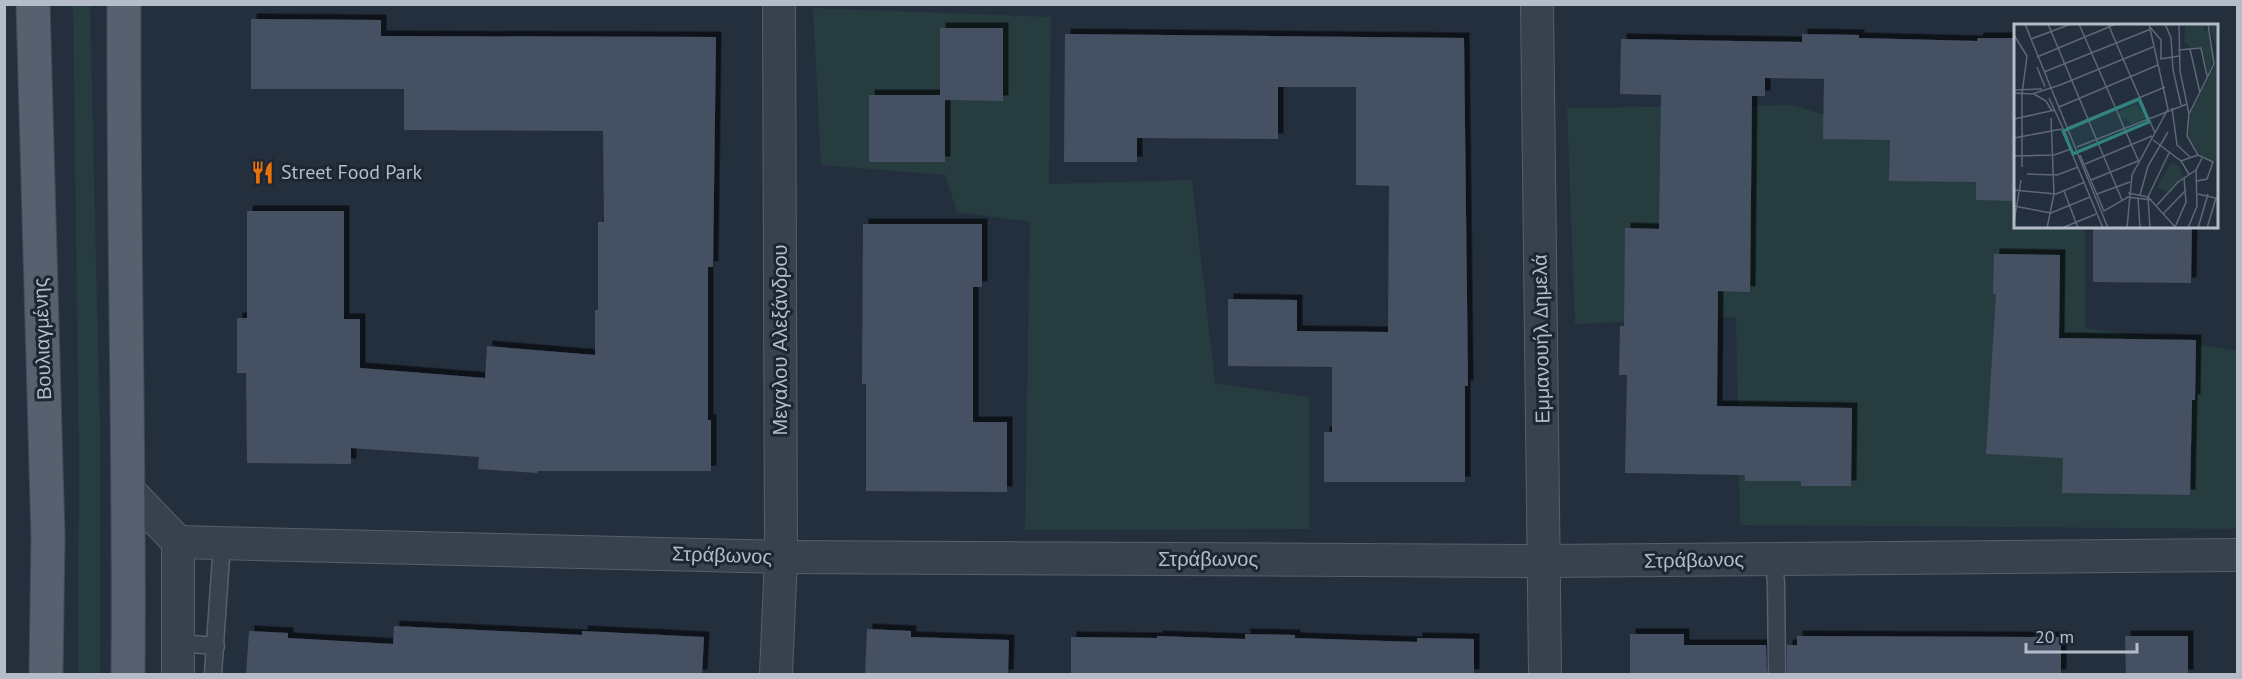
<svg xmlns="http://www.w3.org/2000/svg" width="2242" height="679" viewBox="0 0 2242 679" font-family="'PT Sans',sans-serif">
<defs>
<filter id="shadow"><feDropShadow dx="5.5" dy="-5.5" stdDeviation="0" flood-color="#0009"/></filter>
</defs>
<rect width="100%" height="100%" fill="#242f3e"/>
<g fill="#263c3f">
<path d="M 73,5 L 90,5 L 100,431 L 100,674 L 78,674 L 79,456 Z"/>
<path d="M 813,8 L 1051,17 L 1049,184 L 1192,180 L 1215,383 L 1309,397 L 1309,529 L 1025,530 L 1030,222 L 957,212 L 945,175 L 821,165 Z"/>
<path d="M 1792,105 L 1868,128 L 2015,118 L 2016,226 L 2085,227 L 2085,328 L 2237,351 L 2237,529 L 1740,525 L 1736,317 L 1575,324 L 1567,108 Z"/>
</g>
<g fill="#455162" filter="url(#shadow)">
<path d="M 251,19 L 381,20 L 381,36 L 716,37 L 713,267 L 708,267 L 708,420 L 711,420 L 711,471 L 538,471 L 537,473 L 478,469 L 479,457 L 351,448 L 351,464 L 247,463 L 246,373 L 237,373 L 237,318 L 247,318 L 247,211 L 344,211 L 344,319 L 360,319 L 360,368 L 485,378 L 487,346 L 595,355 L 595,310 L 598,310 L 598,222 L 604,222 L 603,131 L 404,130 L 404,89 L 251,89 Z"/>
<path d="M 940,28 L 1003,28 L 1003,101 L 945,100 L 945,162 L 869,162 L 869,95 L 940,95 Z"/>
<path d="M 1065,34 L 1464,38 L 1468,386 L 1465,386 L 1465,482 L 1324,482 L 1324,432 L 1332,432 L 1332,367 L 1228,366 L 1228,299 L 1297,300 L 1297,331 L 1388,332 L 1389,186 L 1356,185 L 1356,87 L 1278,87 L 1278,139 L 1137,138 L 1137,162 L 1064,162 Z"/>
<path d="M 1802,34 L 1859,35 L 1859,38 L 1977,41 L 1978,38 L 2016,38 L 2016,201 L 1976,200 L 1976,182 L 1889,181 L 1890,140 L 1823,139 L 1824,79 L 1765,78 L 1765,96 L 1752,96 L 1750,292 L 1718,291 L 1717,406 L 1852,408 L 1851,486 L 1801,486 L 1801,481 L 1745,481 L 1745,475 L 1625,473 L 1627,375 L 1619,375 L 1620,326 L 1624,326 L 1625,228 L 1659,229 L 1661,95 L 1620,94 L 1621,39 L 1802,42 Z"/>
<path d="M 863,224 L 982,224 L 982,287 L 973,287 L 973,422 L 1007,422 L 1007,492 L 866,491 L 866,384 L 862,384 Z"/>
<path d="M 2093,226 L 2192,226 L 2191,283 L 2093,282 Z"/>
<path d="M 1994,254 L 2060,255 L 2059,338 L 2196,340 L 2195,400 L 2192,400 L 2190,495 L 2062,493 L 2063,458 L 1986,454 L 1996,294 L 1993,294 Z"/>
<path d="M 394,626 L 582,635 L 582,631 L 704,637 L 702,675 L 246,675 L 249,631 L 288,633 L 288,638 L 393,644 Z"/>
<path d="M 867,629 L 911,631 L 911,637 L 1009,640 L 1008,675 L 865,675 Z"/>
<path d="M 1245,634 L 1295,635 L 1295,638 L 1417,642 L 1417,638 L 1474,639 L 1474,675 L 1071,675 L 1071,637 L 1157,638 L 1157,636 L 1245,639 Z"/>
<path d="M 1630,634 L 1684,634 L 1684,645 L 1766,645 L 1767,675 L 1630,675 Z"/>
<path d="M 1797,636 L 2061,637 L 2061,675 L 1787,675 L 1787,645 L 1797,645 Z"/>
<path d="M 2125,636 L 2188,636 L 2188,675 L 2126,675 Z"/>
</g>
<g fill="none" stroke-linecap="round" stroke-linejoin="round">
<defs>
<g id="service">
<path d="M 1773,559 L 1776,582 L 1777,674"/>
<path d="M 178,643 L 216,646"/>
<path d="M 213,674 L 222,542"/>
</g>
<g id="minor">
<path d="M 1537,4 L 1545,674"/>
<path d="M 130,492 L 178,542 L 178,674"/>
<path d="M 178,542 L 781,557 L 1543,561 L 2238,555"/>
<path d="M 776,674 L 781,557 L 779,4"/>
</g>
<g id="primary">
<path d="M 33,4 L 48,537 L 46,674"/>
<path d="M 124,4 C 123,228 130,451 128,674"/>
</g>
</defs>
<use href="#service" stroke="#565f6c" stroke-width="19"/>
<use href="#minor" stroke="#565f6c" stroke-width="34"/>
<use href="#primary" stroke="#414a57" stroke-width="35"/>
<use href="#service" stroke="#38414e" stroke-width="16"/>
<use href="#minor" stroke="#38414e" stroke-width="32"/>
<use href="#primary" stroke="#56606e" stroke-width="33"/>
</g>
<defs>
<symbol id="restaurant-bare" viewBox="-9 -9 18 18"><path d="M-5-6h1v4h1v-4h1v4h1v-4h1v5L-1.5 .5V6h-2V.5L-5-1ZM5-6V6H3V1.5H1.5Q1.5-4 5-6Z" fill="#e8710a" stroke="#1d2633" stroke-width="2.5" paint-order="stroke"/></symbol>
</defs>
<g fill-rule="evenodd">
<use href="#restaurant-bare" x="246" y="156" width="33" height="33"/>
</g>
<g text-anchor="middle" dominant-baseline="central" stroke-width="6" stroke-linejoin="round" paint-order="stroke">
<g font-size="20" fill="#b4bcc9" stroke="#1d2633" text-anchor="start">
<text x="281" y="172">Street Food Park</text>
</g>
<g font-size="20" fill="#b4bcc9" stroke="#1d2633">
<text transform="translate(42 339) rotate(-92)">Βουλιαγμένης</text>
<text transform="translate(1541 339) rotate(-91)">Εμμανουήλ Δημελά</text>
<text transform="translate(780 340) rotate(-90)">Μεγαλου Αλεξάνδρου</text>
<text transform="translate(722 555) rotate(2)">Στράβωνος</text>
<text x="1208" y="559">Στράβωνος</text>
<text transform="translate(1694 560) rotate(-1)">Στράβωνος</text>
</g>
</g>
<g transform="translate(2014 24)">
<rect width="204" height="204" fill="#242f3e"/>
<path d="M 172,0 L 190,0 L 190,7 L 195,7 L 200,31 L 194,51 L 188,24 L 177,24 L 170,17 ZM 195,0 L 204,0 L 204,139 L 188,133 L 174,113 L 177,88 L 201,41 L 202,23 ZM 122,81 L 133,93 L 116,100 L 113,93 L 107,95 L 104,88 ZM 157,139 L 165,142 L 169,153 L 153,168 L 144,164 L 145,159 Z" fill="#263c3f"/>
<path fill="none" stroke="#5e6776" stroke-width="1.5" d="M 11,0 L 94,204M 34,0 L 108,176M 65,0 L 125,138M 94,0 L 141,109M 151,0 L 157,14 L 159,46 L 167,81M 165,0 L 166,47 L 175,90 L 173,112 L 184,131 L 199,138 L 193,155 L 183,157M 136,3 L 147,16 L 147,34M 0,11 L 13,32 L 8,70 L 8,143M 17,15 L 57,0M 176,25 L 186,69M 164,26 L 187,24 L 193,52M 23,33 L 102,0M 146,35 L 165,32M 23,43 L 31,63M 30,48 L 137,5M 0,66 L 28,65M 0,69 L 18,70 L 46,61 L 139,23M 20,70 L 32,77 L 38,87M 35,74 L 54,115M 45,83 L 144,41M 158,84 L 163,121 L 176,133M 175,90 L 200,40 L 194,0M 0,95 L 41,86M 53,104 L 151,63M 0,114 L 48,105M 52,115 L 89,204M 139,116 L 167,137 L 175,150M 63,123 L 173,80M 66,131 L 90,187 L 114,173 L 138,176M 0,132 L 40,131 L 57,125M 167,137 L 184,131M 71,140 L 138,112M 13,150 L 43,151 L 64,143M 77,156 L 124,137M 0,166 L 42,170 L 71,158M 50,167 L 64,204M 114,169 L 134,173 L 162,204M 83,170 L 116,158M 184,170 L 202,174 L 193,204M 126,171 L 134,142 L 154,108M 124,174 L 126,204M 143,181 L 164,158 L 182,146 L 188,134M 0,182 L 37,189 L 76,173M 149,190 L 172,166M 0,198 L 7,156M 161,203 L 172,178 L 170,154M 33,204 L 40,170 L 37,94M 48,204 L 82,190M 113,204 L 118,151 L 154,85 L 135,0M 136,204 L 134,173 L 155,129M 174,204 L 183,182 L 182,146M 184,204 L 194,170"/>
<path fill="#308480" fill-opacity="0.15" stroke="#308480" stroke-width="3" d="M 125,75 L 135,98 L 59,130 L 49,107 Z"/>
<rect width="204" height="204" fill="none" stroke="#b4bcc9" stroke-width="3"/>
</g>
<rect width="2242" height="679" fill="none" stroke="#b4bcc9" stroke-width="12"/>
<path d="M2026 643v9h111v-9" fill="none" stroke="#b4bcc9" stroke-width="3"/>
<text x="2035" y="643" font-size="18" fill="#b4bcc9" stroke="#1d2633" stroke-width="4.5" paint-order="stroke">20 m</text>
</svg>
